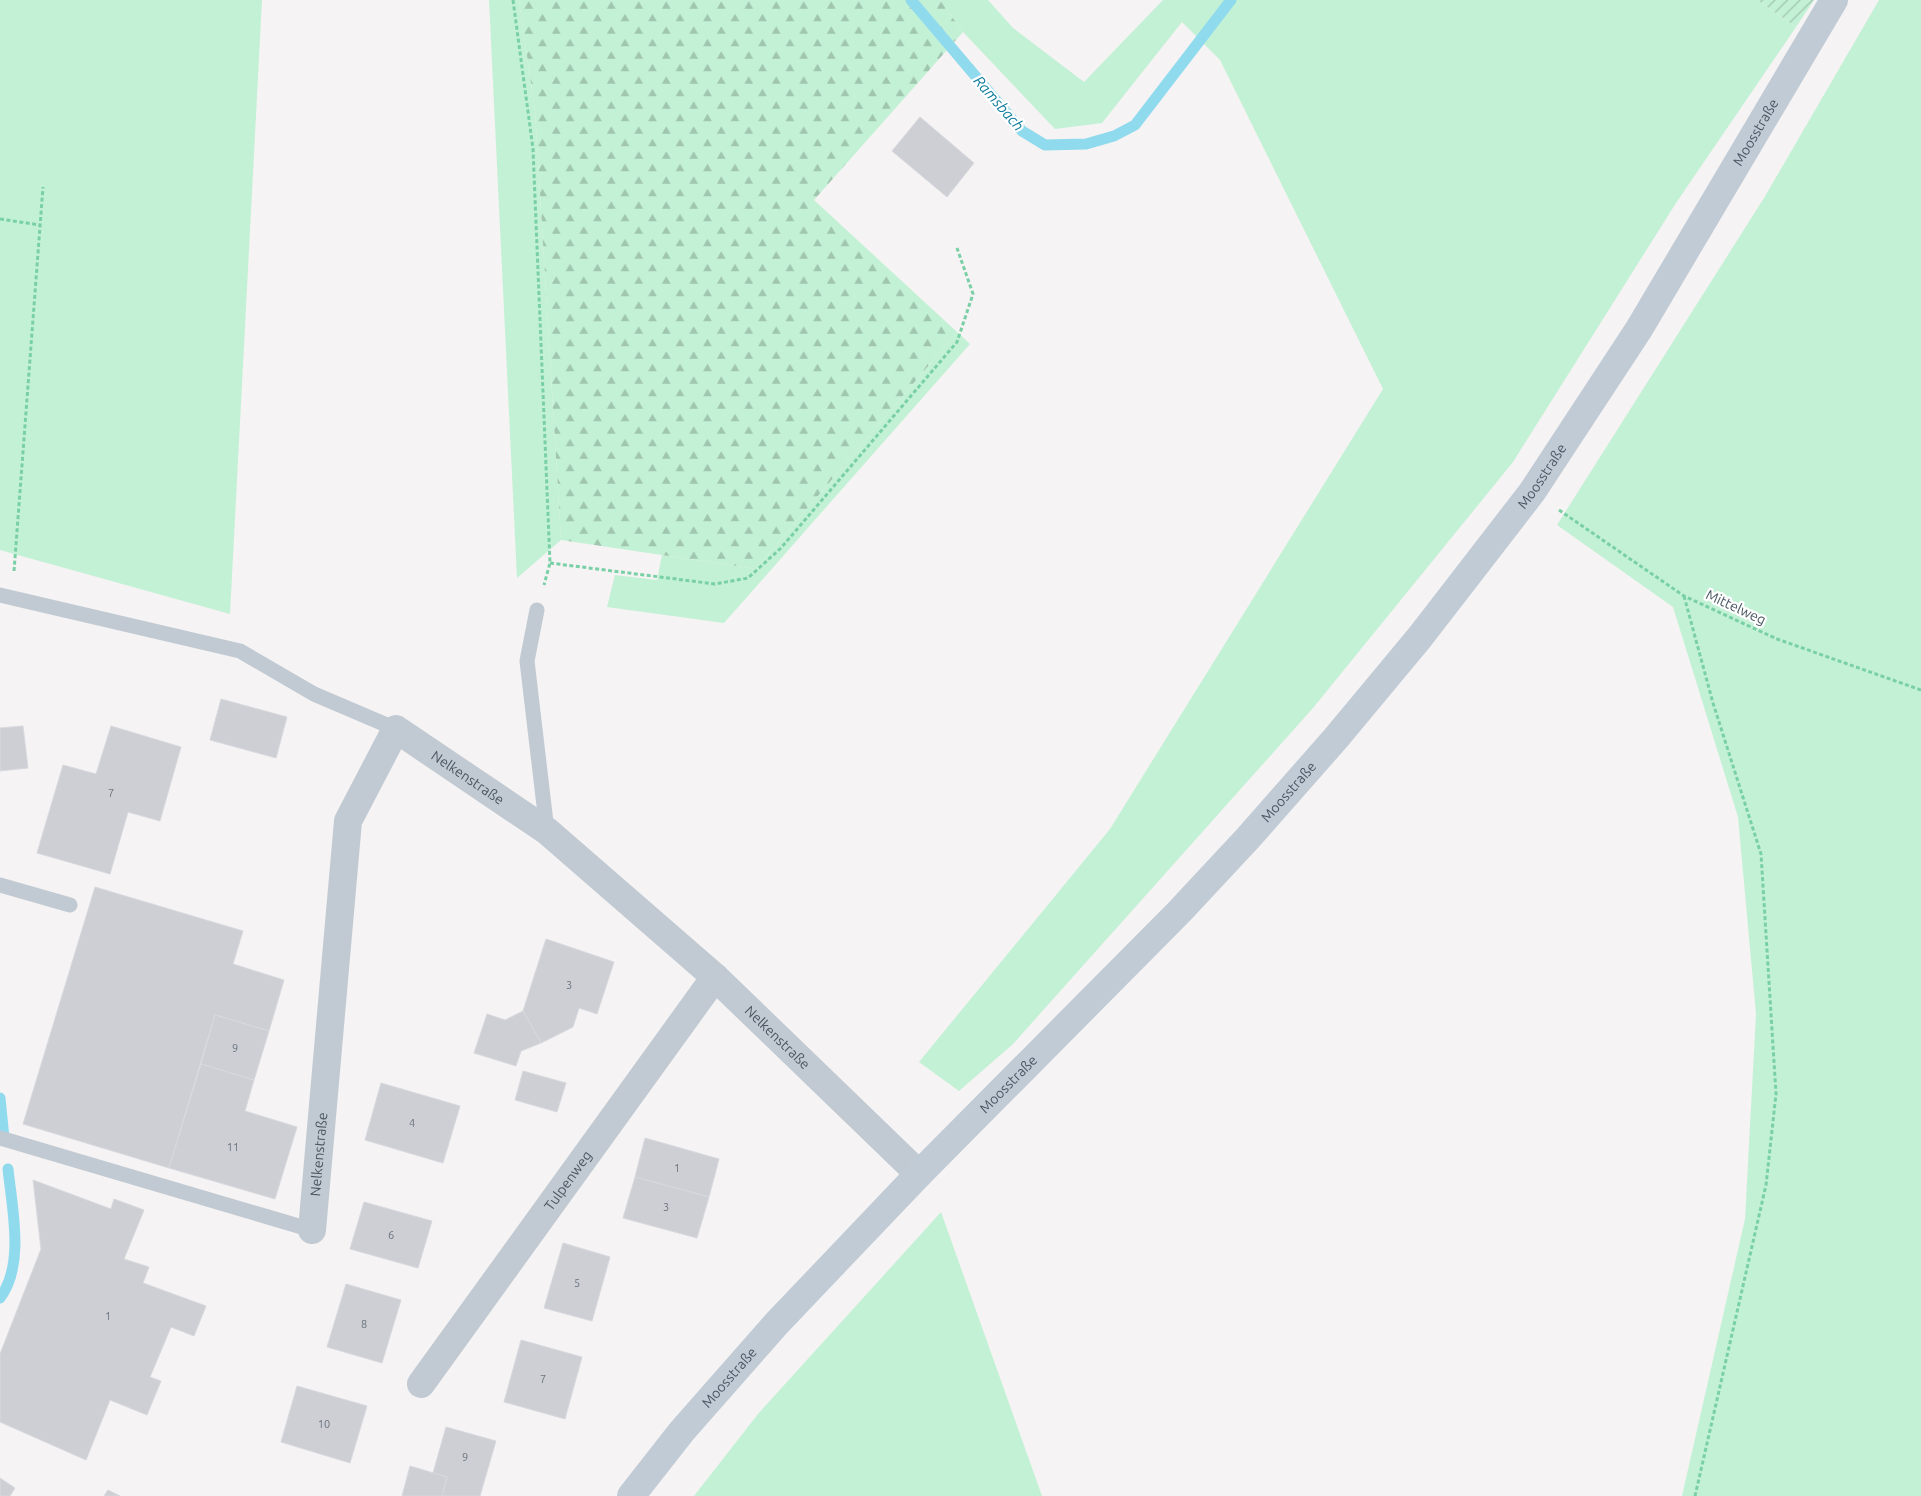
<svg xmlns="http://www.w3.org/2000/svg" width="1921" height="1496" viewBox="0 0 1921 1496" font-family="Ubuntu,sans-serif">
<defs>
<pattern id="forest-firs" width="22" height="20" patternUnits="userSpaceOnUse" patternTransform="scale(1.25)"><rect width="22" height="20" fill="#c3f1d5"/><path d="M5 1l3.5 6h-7zM16 11l3.5 6h-7z" fill="#a0c6b0"/></pattern>
<pattern id="garden-furrows" width="10" height="10" patternUnits="userSpaceOnUse" patternTransform="scale(1.25)"><rect width="10" height="10" fill="#c3f1d5"/><path d="M-1 1l2-2M0 10L10 0M9 11l2-2" fill="none" stroke="#a0c6b0"/></pattern>
</defs>
<rect width="100%" height="100%" fill="#f5f3f3"/>
<g fill="#c3f1d5">
<path d="M 0,0 L 262,0 L 230,614 L 0,550 Z"/>
<path d="M 489,0 L 519,0 L 535,111 L 561,540 L 517,578 Z"/>
<path d="M 940,0 L 988,0 L 1013,28 L 1084,82 L 1163,0 L 1757,0 L 1796,27 L 1676,203 L 1513,462 L 1313,708 L 1013,1044 L 959,1091 L 919,1062 L 1110,829 L 1383,389 L 1220,60 L 1182,22 L 1102,123 L 1055,129 L 963,32 Z"/>
<path d="M 1879,0 L 1921,0 L 1921,1496 L 1682,1496 L 1745,1219 L 1756,1014 L 1738,817 L 1673,607 L 1557,525 L 1764,198 Z"/>
<path d="M 957,332 L 970,344 L 724,623 L 607,607 L 615,575 L 657,580 L 662,555 L 756,569 Z"/>
<path d="M 941,1212 L 1042,1496 L 694,1496 L 758,1414 Z"/>
</g>
<path fill="url(#forest-firs)" d="M 519,0 L 940,0 L 963,32 L 814,200 L 957,332 L 756,569 L 561,540 L 535,111 Z"/>
<path fill="url(#garden-furrows)" d="M 1757,0 L 1814,0 L 1796,27 Z"/>
<g fill="none" stroke-linecap="round" stroke-linejoin="round">
<g stroke="#90daee" stroke-width="11">
<path d="M 911,0 L 1022,131 L 1045,145 L 1086,144 L 1114,136 L 1135,125 L 1231,0"/>
<path d="M 0,1098 L 4,1138"/>
<path d="M 0,1298 C 25,1265 12,1208 8,1169"/>
</g>
</g>
<g fill="#cdcfd5" stroke="#d7d9de">
<path d="M 920,117 L 974,163 L 947,197 L 892,151 Z"/>
<path d="M 221,699 L 287,717 L 276,758 L 210,740 Z"/>
<path d="M 23,726 L 28,768 L 0,771 L 0,728 Z"/>
<path d="M 111,726 L 181,747 L 160,821 L 128,812 L 110,874 L 37,853 L 63,765 L 96,774 Z"/>
<path d="M 95,887 L 243,931 L 233,964 L 284,980 L 269,1031 L 215,1015 L 169,1168 L 23,1124 Z"/>
<path d="M 546,939 L 614,962 L 597,1014 L 579,1008 L 573,1027 L 541,1043 L 523,1011 Z"/>
<path d="M 523,1011 L 541,1043 L 521,1051 L 516,1066 L 474,1053 L 487,1014 L 505,1020 Z"/>
<path d="M 215,1015 L 269,1031 L 254,1080 L 201,1064 Z"/>
<path d="M 201,1064 L 254,1080 L 245,1111 L 297,1127 L 275,1199 L 169,1168 Z"/>
<path d="M 523,1071 L 566,1083 L 557,1112 L 515,1100 Z"/>
<path d="M 381,1083 L 460,1106 L 443,1163 L 365,1140 Z"/>
<path d="M 645,1138 L 719,1159 L 709,1197 L 635,1177 Z"/>
<path d="M 635,1177 L 709,1197 L 697,1238 L 623,1218 Z"/>
<path d="M 33,1180 L 111,1209 L 114,1199 L 144,1210 L 124,1259 L 149,1267 L 143,1283 L 206,1306 L 194,1336 L 171,1327 L 150,1377 L 161,1381 L 147,1415 L 110,1400 L 86,1460 L 0,1422 L 0,1354 L 41,1249 Z"/>
<path d="M 364,1202 L 432,1221 L 418,1268 L 350,1249 Z"/>
<path d="M 563,1243 L 610,1257 L 592,1321 L 544,1308 Z"/>
<path d="M 346,1284 L 401,1300 L 382,1363 L 327,1347 Z"/>
<path d="M 521,1340 L 582,1357 L 565,1419 L 504,1402 Z"/>
<path d="M 297,1386 L 367,1406 L 350,1463 L 281,1442 Z"/>
<path d="M 446,1427 L 496,1441 L 480,1496 L 442,1496 L 447,1477 L 433,1473 Z"/>
<path d="M 410,1466 L 447,1477 L 442,1496 L 402,1496 Z"/>
<path d="M 0,1478 L 15,1488 L 10,1496 L 0,1496 Z"/>
<path d="M 108,1490 L 120,1496 L 104,1496 Z"/>
</g>
<g fill="none" stroke-linecap="round" stroke-linejoin="round">
<g stroke="#7ad0a6" stroke-width="3" stroke-dasharray="4 2.5" stroke-linecap="butt">
<path d="M 513,0 L 533,149 L 550,563 L 544,585"/>
<path d="M 0,219 L 40,225"/>
<path d="M 1559,510 L 1684,596 L 1777,639 L 1921,690"/>
<path d="M 550,563 L 715,584 L 748,578 L 781,548 L 957,342 L 973,294 L 957,248"/>
<path d="M 14,571 L 43,187"/>
<path d="M 1684,596 L 1713,703 L 1761,854 L 1776,1094 L 1766,1185 L 1695,1496"/>
</g>
<g stroke="#c1cad2" stroke-width="15">
<path d="M 0,595 L 240,651 L 314,694 L 396,729"/>
<path d="M 537,610 L 527,661 L 547,831"/>
<path d="M 0,885 L 70,905"/>
<path d="M 0,1138 L 312,1230"/>
</g>
<g stroke="#c1cad2" stroke-width="28">
<path id="s1" d="M 312,1230 L 348,821 L 396,729 L 547,831 L 715,977 L 919,1174"/>
<path id="s2" d="M 421,1384 L 715,977"/>
</g>
<path stroke="#c1cbd6" stroke-width="28" id="s3" d="M 631,1496 L 682,1431 L 777,1323 L 919,1174 L 1179,912 L 1248,838 L 1336,738 L 1420,637 L 1532,492 L 1639,329 L 1834,0"/>
</g>
<g text-anchor="middle" dominant-baseline="central" stroke-width="4.5" stroke-linejoin="round" paint-order="stroke">
<g font-size="11" fill="#6b747e">
<text x="111" y="793">7</text>
<text x="569" y="985">3</text>
<text x="235" y="1048">9</text>
<text x="412" y="1123">4</text>
<text x="233" y="1147">11</text>
<text x="677" y="1168">1</text>
<text x="666" y="1207">3</text>
<text x="391" y="1235">6</text>
<text x="577" y="1283">5</text>
<text x="108" y="1316">1</text>
<text x="364" y="1324">8</text>
<text x="543" y="1379">7</text>
<text x="324" y="1424">10</text>
<text x="465" y="1457">9</text>
</g>
<g font-size="14" fill="#4a5661" stroke="#fff">
<text stroke="none"><textPath href="#s3" startOffset="1774">Moosstraße</textPath></text>
<text stroke="none"><textPath href="#s3" startOffset="1369">Moosstraße</textPath></text>
<text transform="translate(1736 607) rotate(25)">Mittelweg</text>
<text stroke="none"><textPath href="#s1" startOffset="601">Nelkenstraße</textPath></text>
<text stroke="none"><textPath href="#s3" startOffset="964">Moosstraße</textPath></text>
<text stroke="none"><textPath href="#s1" startOffset="1006">Nelkenstraße</textPath></text>
<text stroke="none"><textPath href="#s3" startOffset="559">Moosstraße</textPath></text>
<text stroke="none"><textPath href="#s1" startOffset="76">Nelkenstraße</textPath></text>
<text stroke="none"><textPath href="#s2" startOffset="251">Tulpenweg</textPath></text>
<text stroke="none"><textPath href="#s3" startOffset="154">Moosstraße</textPath></text>
</g>
<g font-size="15" font-style="italic" fill="#0c7c9b" stroke="#fff">
<text transform="translate(999 103) rotate(49)">Ramsbach</text>
</g>
</g>
</svg>
